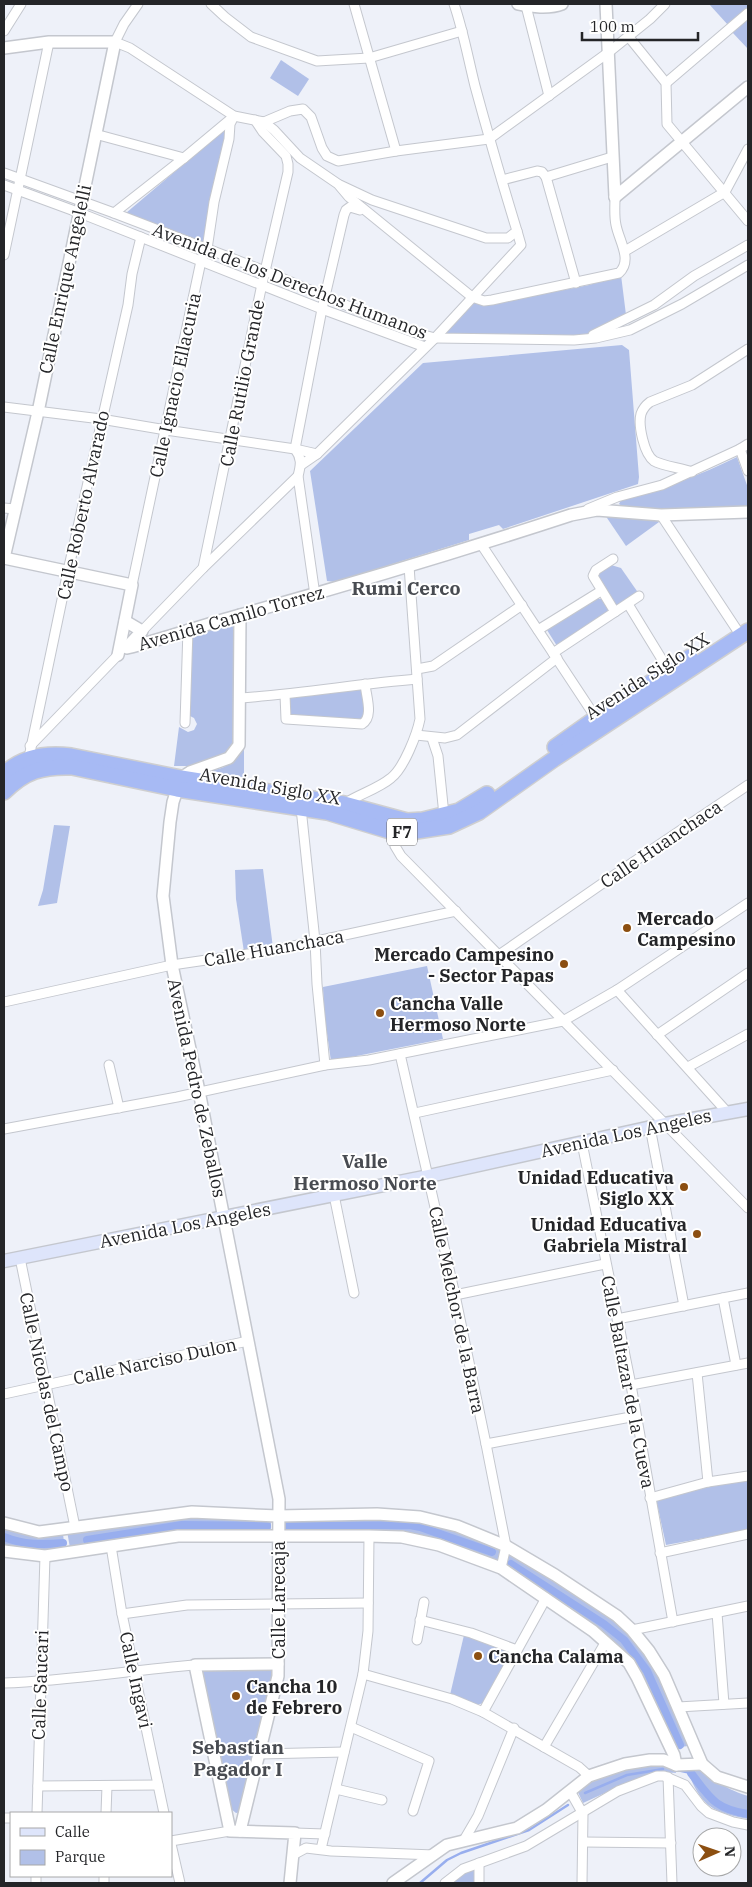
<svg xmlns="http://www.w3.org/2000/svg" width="752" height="1887" viewBox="0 0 752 1887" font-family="'IBM Plex Serif',serif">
<rect width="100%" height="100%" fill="#eef1f9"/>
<g fill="#b1c0e8">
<path d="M 709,4 L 748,4 L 748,7 L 728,25 Z"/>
<path d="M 748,18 L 748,49 L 732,32 Z"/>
<path d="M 281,60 L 309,79 L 298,96 L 270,78 Z"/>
<path d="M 229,127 L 209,245 L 126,213 L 224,130 Z"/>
<path d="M 621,275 L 626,315 L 585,335 L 573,336 L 441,336 L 473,300 L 482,304 L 492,304 L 589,285 Z"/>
<path d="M 622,345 L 629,350 L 639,477 L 638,484 L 503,529 L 499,525 L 469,534 L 469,540 L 335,582 L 327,581 L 310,471 L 423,363 Z"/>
<path d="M 737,457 L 748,488 L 748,506 L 665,510 L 622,506 L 619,504 L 621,500 C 661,489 699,476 737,457 Z"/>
<path d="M 605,515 L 652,519 L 659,522 L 626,546 Z"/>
<path d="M 611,565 L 621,568 L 639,594 L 617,606 L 614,604 L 598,578 L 600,572 Z"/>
<path d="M 595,599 L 602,599 L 608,609 L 607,614 L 557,646 L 547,630 Z"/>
<path d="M 234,622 L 234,742 L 225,755 L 194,766 L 174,766 L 179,727 L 188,732 L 194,730 L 197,724 L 194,718 L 188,715 L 192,636 L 194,633 Z"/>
<path d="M 363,688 L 366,713 L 362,720 L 292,717 L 290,714 L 289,697 Z"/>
<path d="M 244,739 L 244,780 L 201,773 C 226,768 238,765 244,739 Z"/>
<path d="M 54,825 L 70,826 L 57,903 L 38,906 L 43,890 Z"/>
<path d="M 263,869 L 273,948 L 244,952 L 236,899 L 235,870 Z"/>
<path d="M 427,966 L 443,1039 L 331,1061 L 324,1013 L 323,987 Z"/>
<path d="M 748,1478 L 748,1530 L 666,1545 L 656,1499 Z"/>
<path d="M 194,1516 L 271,1519 L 271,1532 L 70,1548 L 67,1531 Z"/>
<path d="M 282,1518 L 407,1519 L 452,1528 L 501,1549 L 498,1563 L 441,1542 L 283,1533 Z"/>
<path d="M 4,1527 L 31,1536 L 63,1534 L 65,1550 L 45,1552 L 4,1546 Z"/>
<path d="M 508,1554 L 581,1598 L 622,1626 L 641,1648 L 657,1673 L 688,1746 L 673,1748 L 635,1666 L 506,1565 Z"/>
<path d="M 464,1635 L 510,1652 L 484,1703 L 476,1705 L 450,1695 Z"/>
<path d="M 271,1668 L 274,1675 L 241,1812 L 236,1813 L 231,1809 L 202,1670 Z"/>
<path d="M 636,1765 L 674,1765 L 676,1773 C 647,1771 610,1791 583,1803 L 577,1790 C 595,1777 615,1772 636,1765 Z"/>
<path d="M 686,1767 L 699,1767 C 713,1779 729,1791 748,1796 L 748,1819 C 709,1812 700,1804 686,1767 Z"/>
<path d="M 474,1869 L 476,1883 L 449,1883 L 461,1873 Z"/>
</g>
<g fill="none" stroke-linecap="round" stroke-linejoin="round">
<g stroke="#98aeee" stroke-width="2.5">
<path d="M 677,1770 L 691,1773"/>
<path d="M 585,1793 L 627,1775 L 663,1769"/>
<path d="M 420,1883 L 447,1860 L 461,1853 L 529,1830 L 568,1805"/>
</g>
<g stroke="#98aeee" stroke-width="8">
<path d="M 288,1526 L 410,1525 L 420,1527 L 492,1552"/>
<path d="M 4,1537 C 24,1545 42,1545 63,1543"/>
<path d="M 87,1540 L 182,1525 L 267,1526"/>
<path d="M 511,1564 L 604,1624 L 624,1640 L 647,1671 L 680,1745"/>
<path d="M 691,1773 C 710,1798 715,1809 748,1814"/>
</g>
<defs>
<g id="minor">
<path d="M 138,4 L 124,24 L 115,42 L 130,48 L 234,116 L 264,122 L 274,130 L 300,158 L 338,184 L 349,197 L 472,297 L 484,301 L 492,300 L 619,273 C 633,260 619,241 616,225 C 614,216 615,207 615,197"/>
<path d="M 211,4 L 225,17 L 251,37 L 317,61 L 369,58 L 462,31"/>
<path d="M 354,4 L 396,151"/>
<path d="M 526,6 L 549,96"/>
<path d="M 4,31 L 21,4"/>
<path d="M 628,36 L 666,83 L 667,124 L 748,221"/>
<path d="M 666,83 L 748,13"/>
<path d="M 264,122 L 290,111 L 303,109 L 311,117 L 322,148 L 327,156 L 338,161 L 396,151 L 489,139 L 609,52 L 650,19 L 665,4"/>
<path d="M 95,134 L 184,158"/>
<path d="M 4,173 L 114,213 L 265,271 L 388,323 L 409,331 L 435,338 L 574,340 L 596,338 L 630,330 L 682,304 L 748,265"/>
<path d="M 546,177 L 612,157"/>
<path d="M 502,180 L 537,171 L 542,172 L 546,177 L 576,283"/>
<path d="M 4,185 L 80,213 L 322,309 L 425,347"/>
<path d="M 340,185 L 372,200 L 486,238 L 508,238 L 517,231 C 502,182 488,134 475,86 C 468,58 463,30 454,4"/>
<path d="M 114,213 L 184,158 L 232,118"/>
<path d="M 625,251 L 725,192 L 748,149"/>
<path d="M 4,255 L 49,42"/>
<path d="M 593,335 L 654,305 L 694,276 L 748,245"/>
<path d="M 4,407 L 101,419 L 166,430 L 295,449 L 317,454"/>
<path d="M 740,449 L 748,471"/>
<path d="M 301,465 L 317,454 L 435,338 L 521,245 L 517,231"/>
<path d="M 692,472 C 681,468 663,466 654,461 C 644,454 638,425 641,414 C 643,408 646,405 650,402 L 692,385 L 748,349"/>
<path d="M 4,508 L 15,509"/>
<path d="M 588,509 L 617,497 L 662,485 L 740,449 L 748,444"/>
<path d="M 661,515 L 741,636"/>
<path d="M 481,544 L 598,721"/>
<path d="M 613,559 L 596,570 L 593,576 L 615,612"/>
<path d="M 203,568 L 262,284 L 288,172 L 288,164 L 286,156 L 263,132 L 255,120"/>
<path d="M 132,585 L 201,261 L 207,249 L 214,202 L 229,139 L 230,124 L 234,116"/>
<path d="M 315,595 L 298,476 C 301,465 302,458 295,449 L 322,309 L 344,215 L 346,210 L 350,207 L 360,210"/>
<path d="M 628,604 L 669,671"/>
<path d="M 538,630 L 601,591"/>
<path d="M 142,631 L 203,568 L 298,476"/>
<path d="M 553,653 L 639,596"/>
<path d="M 417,669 L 433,666 L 522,605"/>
<path d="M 285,695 L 286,719 L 362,724 C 374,717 366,696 365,684"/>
<path d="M 240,698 C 299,694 358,684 417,679"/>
<path d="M 185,723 L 188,629"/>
<path d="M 416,735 L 445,738 L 457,735 L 557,658"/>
<path d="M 432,738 L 438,756 L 444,815"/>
<path d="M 30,746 L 118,655"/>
<path d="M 28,762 L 68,571 L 128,305 L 132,274 L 141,237"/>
<path d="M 344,804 C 359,794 378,789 391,778 C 404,768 417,734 420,719 L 409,566"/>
<path d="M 301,808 L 315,941 L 317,984 L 325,1065"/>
<path d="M 393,829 L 395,846 L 401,856 L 748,1208"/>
<path d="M 499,955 L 629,865 L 748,785"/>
<path d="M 617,990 L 727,1112"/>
<path d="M 4,1002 L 172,965 L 275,950 L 456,911"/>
<path d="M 657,1035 L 748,973"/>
<path d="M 400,1054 L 455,1295 L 486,1444 L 506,1546 L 501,1568"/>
<path d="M 109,1065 L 119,1108"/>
<path d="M 688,1067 L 748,1034"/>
<path d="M 415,1113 L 613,1070"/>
<path d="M 650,1127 L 684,1306"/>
<path d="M 4,1129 L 177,1097 L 325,1065 L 369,1060 L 563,1021 L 617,990 L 748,903"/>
<path d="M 582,1143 L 631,1385 L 673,1622"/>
<path d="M 334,1195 L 354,1293"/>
<path d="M 20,1258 L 75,1527"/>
<path d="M 455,1295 L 605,1264"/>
<path d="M 723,1298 L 736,1365"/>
<path d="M 617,1319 L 748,1293"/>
<path d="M 697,1373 L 708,1482"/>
<path d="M 631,1385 L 748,1363"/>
<path d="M 4,1394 L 248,1341"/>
<path d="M 486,1444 L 636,1416"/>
<path d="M 650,1498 L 708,1482 L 748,1476"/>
<path d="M 111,1546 L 122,1614 L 164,1813"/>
<path d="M 660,1553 L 748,1534"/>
<path d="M 717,1613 L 724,1704"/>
<path d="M 122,1614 L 187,1605 L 368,1603"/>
<path d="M 420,1620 L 471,1633 L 517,1650"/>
<path d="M 632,1630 L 748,1606"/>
<path d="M 417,1640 L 424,1602"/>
<path d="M 363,1674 L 452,1699 L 483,1712 L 579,1767 L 589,1776"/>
<path d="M 4,1683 C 68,1681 131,1670 195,1665"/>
<path d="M 678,1707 L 748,1703"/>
<path d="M 483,1712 L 546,1598"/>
<path d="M 351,1727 L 429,1761 L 413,1811"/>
<path d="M 544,1747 L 605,1643"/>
<path d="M 260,1754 L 344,1752"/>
<path d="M 668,1777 L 672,1883"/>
<path d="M 38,1786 L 158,1785"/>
<path d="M 336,1789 L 382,1800"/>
<path d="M 570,1791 L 583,1814 L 582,1883"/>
<path d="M 37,1813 L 45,1556"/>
<path d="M 106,1813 L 107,1786"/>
<path d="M 4,1818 L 11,1818"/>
<path d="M 295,1833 L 325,1834"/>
<path d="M 464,1840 L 478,1816 L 514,1728"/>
<path d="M 171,1841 L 230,1831"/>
<path d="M 583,1842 L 671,1843"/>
<path d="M 171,1844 L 180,1883"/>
<path d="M 321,1849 L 363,1674 L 368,1631 L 369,1536"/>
<path d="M 293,1855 L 306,1848 L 331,1851 L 434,1855"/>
<path d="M 36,1883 L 36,1876"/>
<path d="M 104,1883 L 104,1876"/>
<path d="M 445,1883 L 463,1869 L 526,1846 L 618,1791 L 657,1776 L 664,1776 L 685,1785 L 701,1806 L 709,1813 L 733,1822 L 748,1825"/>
<path d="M 479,1883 L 479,1863"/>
</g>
<g id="tertiary">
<path d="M 518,4 C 530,7 550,9 562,4"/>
<path d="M 606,4 L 615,197"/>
<path d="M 4,48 L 49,42 L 115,42 L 38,412 L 4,558 L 132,585 L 118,655"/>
<path d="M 615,197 L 748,87"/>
<path d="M 240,615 L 239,745 L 229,758 L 190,772 L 181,778 L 173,802 L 170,822 L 163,896 L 172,965 L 199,1091 L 279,1499 L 278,1676 L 240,1831"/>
<path d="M 125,621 L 142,631 L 127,647"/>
<path d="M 127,648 C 165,639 202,625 240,615 C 351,584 461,551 571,515 L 597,510 L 661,515 L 748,512"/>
<path d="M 4,1523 L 39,1532 L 192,1512 L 278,1516 L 377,1514 L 420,1517 L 457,1526 L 506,1546 L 555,1575 L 617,1616 L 632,1630 L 649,1651 L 664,1675 L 702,1764 L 717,1777 L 748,1787"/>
<path d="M 4,1551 L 45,1556 L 178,1536 L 369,1536 L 402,1537 L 439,1545 L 501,1568 L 593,1631 L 629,1663 L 637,1677 L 674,1755 L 676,1765"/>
<path d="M 278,1664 L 195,1665 L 230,1831 L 295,1833 L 290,1883"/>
<path d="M 393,1883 L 447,1845 L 517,1828 L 546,1810 L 589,1776 L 625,1764 L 650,1760 L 664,1760 L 676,1765 L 702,1764"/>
</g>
<path id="secondary" d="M 4,1261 L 429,1176 L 665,1124 L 748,1109"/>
<g id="trunk">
<path d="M 555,747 L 596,718 L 690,657"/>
<path d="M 4,774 C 22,757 47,753 71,756 L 181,778 L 344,804 L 407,821 L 423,820 L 459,811 L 487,794"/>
<path d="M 4,792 C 25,771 42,766 72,767 L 177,789 L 327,812 L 393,832 L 410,832 L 449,826 L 479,812 L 554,759 L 748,631"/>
</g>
</defs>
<use href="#minor" stroke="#c4c7ce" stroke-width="11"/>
<use href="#tertiary" stroke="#c4c7ce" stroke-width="14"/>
<use href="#secondary" stroke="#c4c7ce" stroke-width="15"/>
<use href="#trunk" stroke="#cfcfd0" stroke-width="18"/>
<use href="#minor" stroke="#fff" stroke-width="9"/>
<use href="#tertiary" stroke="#fff" stroke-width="11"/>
<use href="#secondary" stroke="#dee5fb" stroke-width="12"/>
<use href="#trunk" stroke="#a7baf4" stroke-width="15"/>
</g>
<g fill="#8c4f11" stroke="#fff" stroke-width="2">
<circle cx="627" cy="928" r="5"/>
<circle cx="564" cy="964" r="5"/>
<circle cx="380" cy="1013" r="5"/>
<circle cx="684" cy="1187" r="5"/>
<circle cx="697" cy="1234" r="5"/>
<circle cx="478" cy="1656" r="5"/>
<circle cx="236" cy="1696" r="5"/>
</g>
<g text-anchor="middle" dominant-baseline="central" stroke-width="4" stroke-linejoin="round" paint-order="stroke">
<rect fill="#fff" stroke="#666668" stroke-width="1" x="387" y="818.5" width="30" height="27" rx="4"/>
<g font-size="16" font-weight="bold" fill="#242528">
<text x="402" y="832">F7</text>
</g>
<g font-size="18" fill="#242528" stroke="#fff">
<text transform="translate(65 279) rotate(-78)">Calle Enrique Angelelli</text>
<text transform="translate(290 281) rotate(21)">Avenida de los Derechos Humanos</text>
<text transform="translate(242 383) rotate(-79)">Calle Rutilio Grande</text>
<text transform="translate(175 385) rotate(-78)">Calle Ignacio Ellacuria</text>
<text transform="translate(83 505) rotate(-78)">Calle Roberto Alvarado</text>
<text transform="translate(231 618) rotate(-16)">Avenida Camilo Torrez</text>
<text transform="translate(647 676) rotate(-33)">Avenida Siglo XX</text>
<text transform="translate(270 786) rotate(10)">Avenida Siglo XX</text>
<text transform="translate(661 844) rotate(-34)">Calle Huanchaca</text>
<text transform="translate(274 948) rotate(-10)">Calle Huanchaca</text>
<text transform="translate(197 1088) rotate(78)">Avenida Pedro de Zeballos</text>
<text transform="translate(626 1133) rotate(-12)">Avenida Los Angeles</text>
<text transform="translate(185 1225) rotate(-11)">Avenida Los Angeles</text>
<text transform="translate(457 1310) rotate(78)">Calle Melchor de la Barra</text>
<text transform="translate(155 1361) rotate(-12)">Calle Narciso Dulon</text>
<text transform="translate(628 1382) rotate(79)">Calle Baltazar de la Cueva</text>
<text transform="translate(47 1392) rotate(78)">Calle Nicolas del Campo</text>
<text transform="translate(278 1600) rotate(-90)">Calle Larecaja</text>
<text transform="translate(136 1680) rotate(78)">Calle Ingavi</text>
<text transform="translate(40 1685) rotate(-88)">Calle Saucari</text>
</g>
<g font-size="18" font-weight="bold" fill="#242528" stroke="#fff" text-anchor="start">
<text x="637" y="918">Mercado<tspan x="637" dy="21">Campesino</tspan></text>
<text x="554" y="954" text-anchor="end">Mercado Campesino<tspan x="554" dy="21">- Sector Papas</tspan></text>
<text x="390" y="1003">Cancha Valle<tspan x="390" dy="21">Hermoso Norte</tspan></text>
<text x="674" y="1177" text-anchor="end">Unidad Educativa<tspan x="674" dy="21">Siglo XX</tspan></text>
<text x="687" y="1224" text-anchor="end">Unidad Educativa<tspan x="687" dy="21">Gabriela Mistral</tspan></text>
<text x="488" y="1656">Cancha Calama</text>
<text x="246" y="1686">Cancha 10<tspan x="246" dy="21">de Febrero</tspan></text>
</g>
<g font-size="19" font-weight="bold" fill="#484b51" stroke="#fff">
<text x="406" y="588">Rumi Cerco</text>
<text x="365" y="1161">Valle<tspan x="365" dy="22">Hermoso Norte</tspan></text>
<text x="238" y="1747">Sebastian<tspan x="238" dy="22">Pagador I</tspan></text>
</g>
</g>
<rect width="752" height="1887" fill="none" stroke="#242528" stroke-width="10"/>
<rect x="10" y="1812" width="162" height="65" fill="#ffffff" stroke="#a7a8a9"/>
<rect x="20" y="1828" width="25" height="8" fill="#dee5fb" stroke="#a7a8a9"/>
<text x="55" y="1837" font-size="15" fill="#242528">Calle</text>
<rect x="20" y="1850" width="25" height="15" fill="#b1c0e8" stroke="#a7a8a9"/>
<text x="55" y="1862" font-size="15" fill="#242528">Parque</text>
<g transform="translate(717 1852) rotate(88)"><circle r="24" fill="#ffffff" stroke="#a7a8a9"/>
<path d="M0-4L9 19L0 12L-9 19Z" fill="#8c4f11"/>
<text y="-8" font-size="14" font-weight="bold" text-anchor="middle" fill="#242528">N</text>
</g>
<path d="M582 32v8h116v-8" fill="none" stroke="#242528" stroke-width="2.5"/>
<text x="590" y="32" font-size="15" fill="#242528" stroke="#ffffff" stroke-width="4" paint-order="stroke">100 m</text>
</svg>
